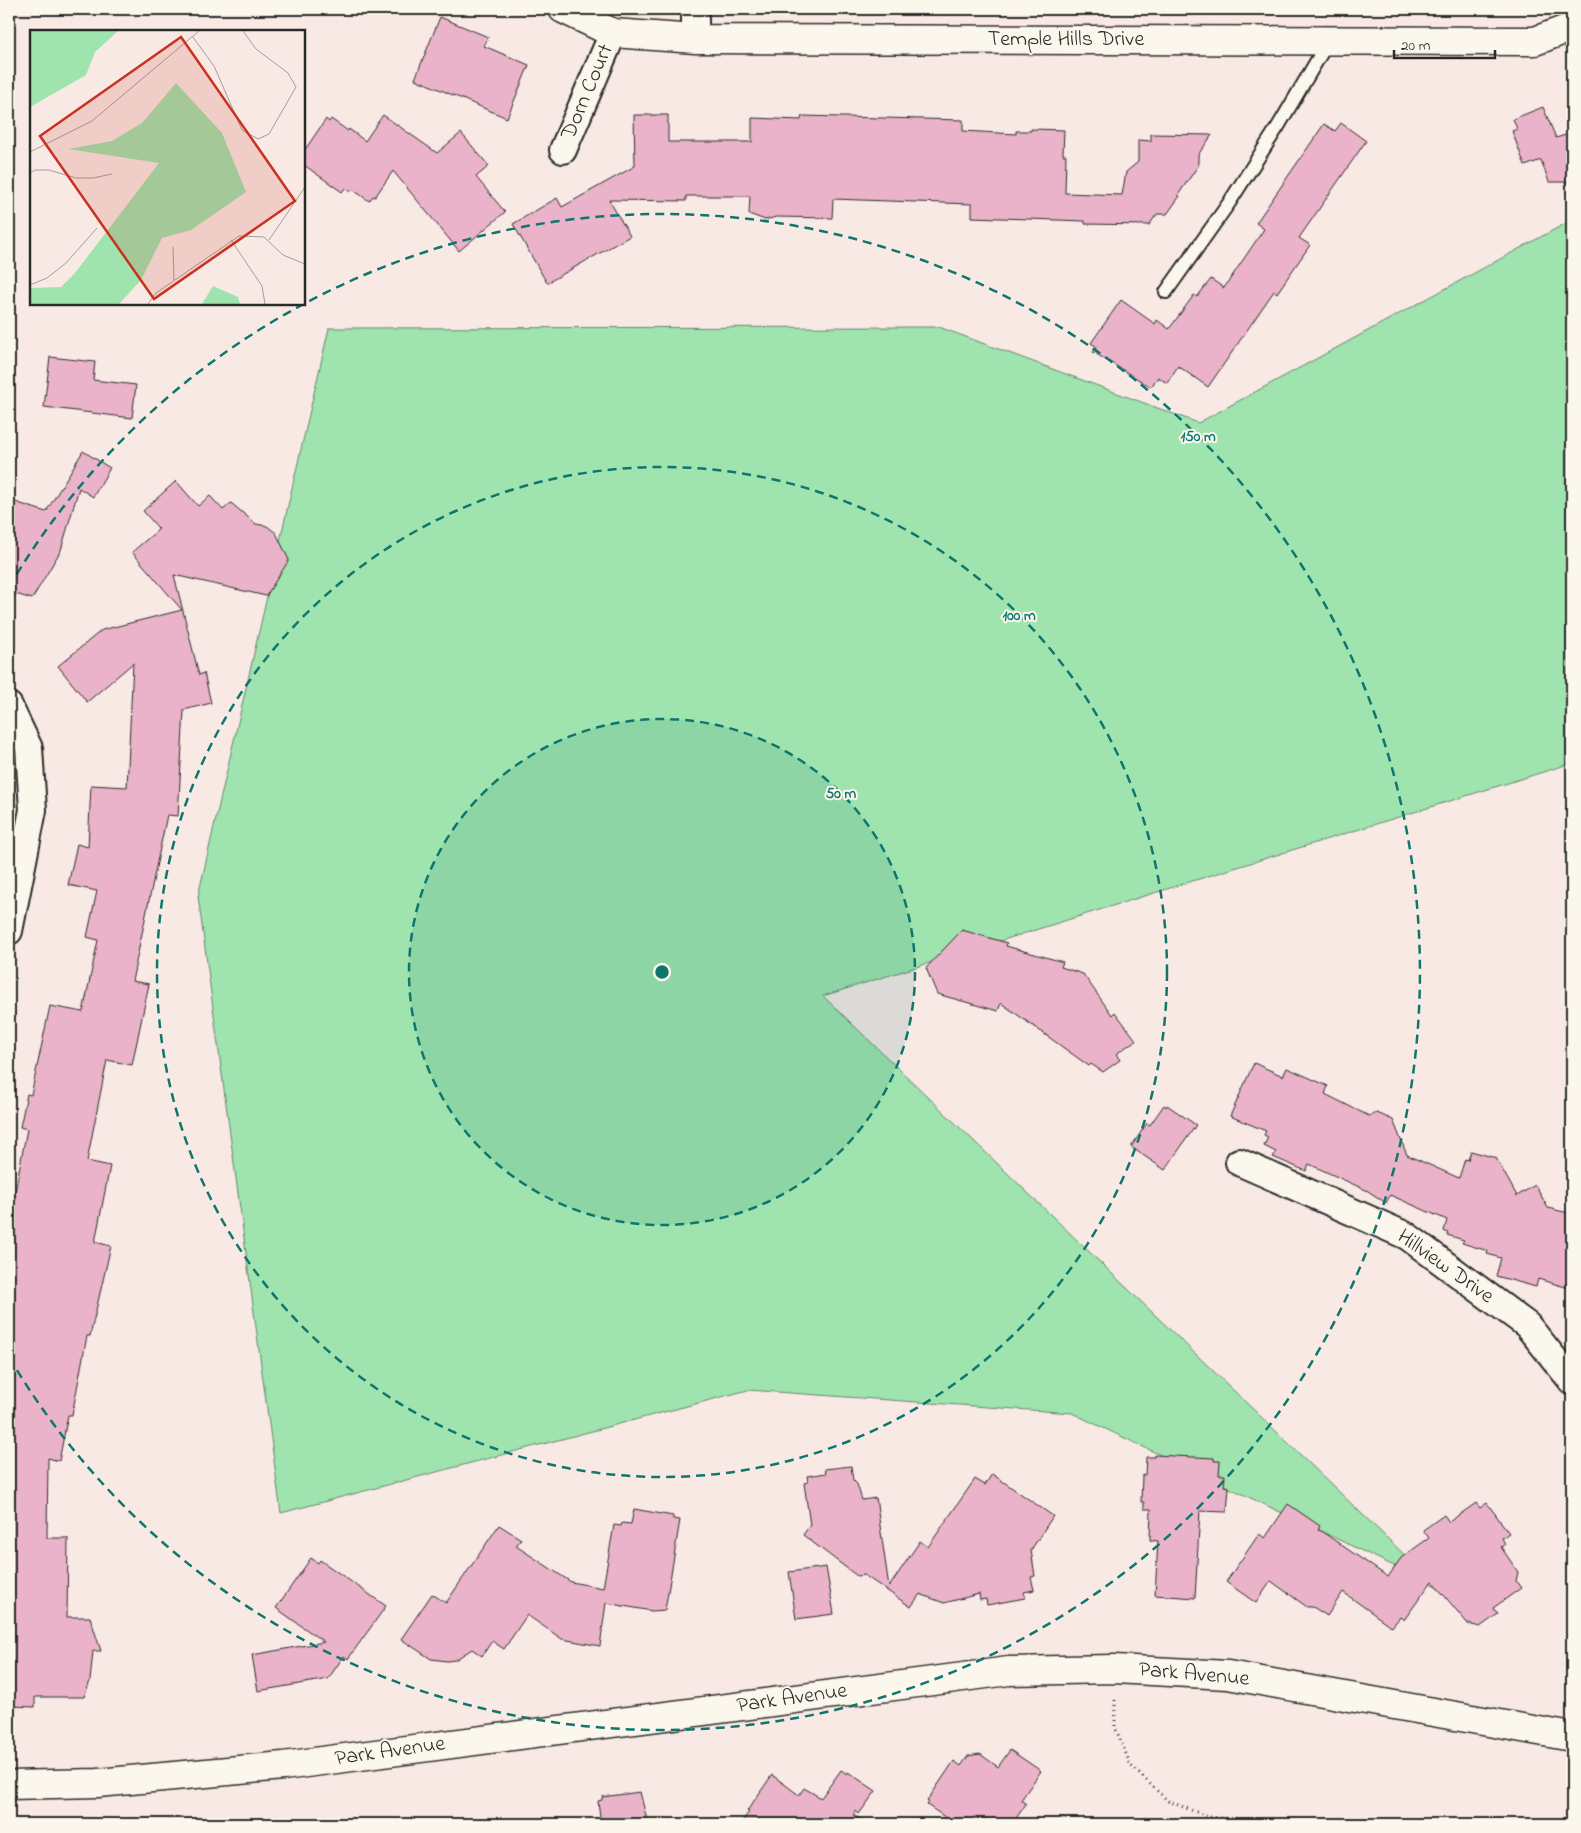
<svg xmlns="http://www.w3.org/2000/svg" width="1581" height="1833" viewBox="0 0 1581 1833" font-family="'Indie Flower',sans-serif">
<rect width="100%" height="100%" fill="#f8e9e5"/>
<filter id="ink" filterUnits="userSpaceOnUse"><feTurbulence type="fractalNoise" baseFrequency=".02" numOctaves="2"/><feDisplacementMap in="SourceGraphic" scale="10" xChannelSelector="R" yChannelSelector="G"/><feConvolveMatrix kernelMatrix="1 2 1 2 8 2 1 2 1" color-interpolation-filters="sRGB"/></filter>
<g filter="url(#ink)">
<path fill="#9fe3ae" stroke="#65876c" d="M 1572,220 L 1572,763 L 823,996 L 1438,1587 L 1072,1413 L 748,1390 L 281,1513 L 198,896 L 329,328 L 939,327 L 1198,423 Z"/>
<g fill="#eab3c9" stroke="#2b2b2b">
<path d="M 440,17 L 488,37 L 484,46 L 529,65 L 507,118 L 415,79 Z"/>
<path d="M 1543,107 L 1556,138 L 1572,133 L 1572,182 L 1549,182 L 1541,160 L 1525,166 L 1512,131 L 1517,129 L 1513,119 Z"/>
<path d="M 383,115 L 437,153 L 461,133 L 489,166 L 476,177 L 505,212 L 459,251 L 393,171 L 375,197 L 373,196 L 369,201 L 352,189 L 350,192 L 345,188 L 342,192 L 304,165 L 304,151 L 326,119 L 329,122 L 331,119 L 348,131 L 349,129 L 365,141 Z"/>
<path d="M 634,115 L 668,115 L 668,142 L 752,142 L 752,118 L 801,120 L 802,116 L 963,120 L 963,131 L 1016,134 L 1016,131 L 1031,131 L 1031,129 L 1064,130 L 1063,155 L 1066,155 L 1065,193 L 1122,195 L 1126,172 L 1138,162 L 1138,140 L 1151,141 L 1151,134 L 1212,135 L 1198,155 L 1198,166 L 1178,195 L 1180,196 L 1167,214 L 1157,214 L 1149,225 L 1085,224 L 1085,221 L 972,217 L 972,204 L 833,199 L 832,218 L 776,217 L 765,220 L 749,214 L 750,196 L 686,196 L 686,201 L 609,200 L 630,236 L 547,283 L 513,224 L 557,198 L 562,207 L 635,166 Z"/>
<path d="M 1341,123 L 1366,141 L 1299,238 L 1310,245 L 1277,293 L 1274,291 L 1208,387 L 1178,366 L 1167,383 L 1158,377 L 1151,387 L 1093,352 L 1097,347 L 1091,343 L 1121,300 L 1155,324 L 1157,320 L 1169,329 L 1194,295 L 1197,297 L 1211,279 L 1224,288 L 1264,229 L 1256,223 L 1324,124 L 1335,131 Z"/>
<path d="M 50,357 L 95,362 L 93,380 L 136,385 L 132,418 L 44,407 Z"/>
<path d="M 83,451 L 110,468 L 93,497 L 79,488 L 61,550 L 32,599 L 9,592 L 9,500 L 46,512 Z"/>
<path d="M 176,481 L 198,506 L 210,496 L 223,510 L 231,503 L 256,524 L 267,526 L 276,533 L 289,560 L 266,596 L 174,575 L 199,675 L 204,673 L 211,703 L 184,710 L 178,816 L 167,815 L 132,981 L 149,984 L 132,1065 L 107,1060 L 87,1161 L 110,1166 L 95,1242 L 111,1246 L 90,1336 L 87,1336 L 72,1415 L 68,1415 L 59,1461 L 48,1458 L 47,1538 L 68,1538 L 67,1617 L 90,1617 L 101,1651 L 93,1651 L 90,1681 L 84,1697 L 35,1697 L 35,1707 L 9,1706 L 9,1223 L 27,1129 L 20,1127 L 27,1094 L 31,1095 L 50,1006 L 83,1012 L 98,940 L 87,937 L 97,891 L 68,885 L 77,844 L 88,847 L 91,785 L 127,787 L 133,663 L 87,702 L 58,666 L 102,630 L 182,610 L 132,552 L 159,529 L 143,511 Z"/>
<path d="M 962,930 L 1007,943 L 1006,946 L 1063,962 L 1061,967 L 1083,974 L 1112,1015 L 1115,1012 L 1136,1040 L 1116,1054 L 1120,1060 L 1103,1072 L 1091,1064 L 1089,1066 L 1001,1003 L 998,1011 L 937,994 L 926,968 Z"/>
<path d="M 1254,1063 L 1283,1076 L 1287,1068 L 1328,1086 L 1325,1094 L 1369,1116 L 1377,1113 L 1393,1120 L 1407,1155 L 1459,1178 L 1465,1159 L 1468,1160 L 1471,1151 L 1496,1158 L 1517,1196 L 1535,1185 L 1548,1208 L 1572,1214 L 1572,1289 L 1538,1279 L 1536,1287 L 1496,1276 L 1501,1258 L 1487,1254 L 1488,1251 L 1462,1243 L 1464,1240 L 1447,1235 L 1448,1233 L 1444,1231 L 1447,1220 L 1390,1195 L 1386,1203 L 1368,1191 L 1309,1164 L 1306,1171 L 1273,1157 L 1276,1152 L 1264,1146 L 1268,1137 L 1264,1135 L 1266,1131 L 1230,1116 Z"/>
<path d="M 1164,1105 L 1166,1107 L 1167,1105 L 1196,1125 L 1165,1170 L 1131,1147 L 1147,1123 L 1150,1125 Z"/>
<path d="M 1154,1455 L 1214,1458 L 1214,1461 L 1220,1461 L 1219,1475 L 1225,1475 L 1224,1486 L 1229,1487 L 1227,1512 L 1200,1511 L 1195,1598 L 1155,1595 L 1158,1541 L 1150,1540 L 1151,1509 L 1144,1509 L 1144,1502 L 1141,1502 L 1142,1475 L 1145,1475 L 1146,1457 L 1154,1457 Z"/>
<path d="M 851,1466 L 853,1480 L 857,1484 L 862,1500 L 876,1498 L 889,1587 L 920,1541 L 928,1547 L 975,1479 L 985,1485 L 992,1474 L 1053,1516 L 1031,1550 L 1035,1576 L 1031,1577 L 1034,1590 L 1024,1592 L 1025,1598 L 987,1605 L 986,1599 L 980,1600 L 979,1594 L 944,1603 L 920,1594 L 911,1607 L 864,1575 L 857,1576 L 803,1535 L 810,1525 L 804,1483 L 808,1482 L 807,1476 L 826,1473 L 825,1469 Z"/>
<path d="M 1476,1503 L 1480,1508 L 1487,1503 L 1509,1533 L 1502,1538 L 1505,1544 L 1501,1547 L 1518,1572 L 1516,1581 L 1521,1588 L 1493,1608 L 1498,1614 L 1480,1627 L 1468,1624 L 1432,1581 L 1404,1620 L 1400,1617 L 1392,1627 L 1343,1592 L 1327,1616 L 1313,1607 L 1307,1607 L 1271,1581 L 1256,1603 L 1226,1582 L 1259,1534 L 1265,1538 L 1288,1504 L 1320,1526 L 1318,1529 L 1388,1577 L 1401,1558 L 1429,1538 L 1423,1530 L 1444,1515 L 1449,1522 Z"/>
<path d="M 634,1509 L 673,1516 L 673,1519 L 680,1520 L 665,1610 L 652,1611 L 606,1603 L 600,1646 L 562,1639 L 527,1615 L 504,1649 L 492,1641 L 482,1656 L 472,1649 L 455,1660 L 447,1661 L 431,1659 L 401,1639 L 432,1594 L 446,1603 L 499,1525 L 521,1539 L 516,1546 L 571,1582 L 603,1588 L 614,1525 L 621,1526 L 622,1523 L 631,1524 Z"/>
<path d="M 311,1558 L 318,1563 L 320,1560 L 386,1606 L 348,1659 L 344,1656 L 328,1679 L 258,1691 L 252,1655 L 324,1642 L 276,1608 Z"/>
<path d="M 826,1567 L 834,1614 L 796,1619 L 789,1572 Z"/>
<path d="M 1010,1750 L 1041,1771 L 1021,1800 L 1026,1804 L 1012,1824 L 955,1824 L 927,1805 L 929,1802 L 927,1801 L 954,1761 L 961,1766 L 968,1756 L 980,1754 L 998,1767 Z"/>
<path d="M 841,1770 L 847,1774 L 848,1772 L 876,1791 L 859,1814 L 856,1811 L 853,1815 L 869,1824 L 740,1824 L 749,1812 L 747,1811 L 772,1775 L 799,1795 L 804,1788 L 821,1798 Z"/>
<path d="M 640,1792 L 648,1824 L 601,1824 L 598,1801 L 602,1800 L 602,1797 Z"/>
</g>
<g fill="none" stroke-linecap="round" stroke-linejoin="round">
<defs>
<path id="lane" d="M 1166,292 L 1229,203 L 1279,125 L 1329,40"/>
<g id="street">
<path d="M 695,39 L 695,9"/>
<path d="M 563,150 L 613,33"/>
<path d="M 9,706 L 29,748 L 33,810 L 9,931"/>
<path d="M 1239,1162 L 1407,1236 L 1527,1325 L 1572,1381"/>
</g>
<g id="secondary">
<path d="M 563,9 L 613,33 L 695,39 L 1535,41 L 1572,27"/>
<path d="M 9,1785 L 98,1783 L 283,1766 L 1009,1671 L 1114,1669 L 1228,1675 L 1572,1737"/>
</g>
</defs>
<use href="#lane" stroke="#2b2b2b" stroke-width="16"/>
<use href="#street" stroke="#2b2b2b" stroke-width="30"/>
<use href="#secondary" stroke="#2b2b2b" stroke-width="31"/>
<path stroke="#2b2b2b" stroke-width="3" stroke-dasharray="1 4" stroke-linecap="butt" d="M 1115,1700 L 1115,1727 L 1131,1766 L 1168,1801 L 1209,1817 L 1276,1824"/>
<use href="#lane" stroke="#fbf7ec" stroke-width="12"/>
<use href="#street" stroke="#fbf7ec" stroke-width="26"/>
<use href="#secondary" stroke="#fbf7ec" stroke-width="28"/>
</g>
</g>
<circle cx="662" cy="972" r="253" fill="#0f766e" fill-opacity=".12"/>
<g fill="none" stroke="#0f766e" stroke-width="2.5" stroke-dasharray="9 6">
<circle cx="662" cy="972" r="253"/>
<circle cx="662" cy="972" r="505"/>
<path d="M9 587A758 758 0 1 1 9 1357"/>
</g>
<g text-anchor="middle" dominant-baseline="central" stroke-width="4" stroke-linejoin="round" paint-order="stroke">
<g font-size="22" fill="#2b2b2b" stroke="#fbf7ec">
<text x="1066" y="40">Temple Hills Drive</text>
<text transform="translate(588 92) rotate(-67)">Dorn Court</text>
<text transform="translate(1445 1267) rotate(35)">Hillview Drive</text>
<text transform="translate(1194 1675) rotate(5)">Park Avenue</text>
<text transform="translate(792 1699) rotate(-8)">Park Avenue</text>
<text transform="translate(390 1752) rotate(-8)">Park Avenue</text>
</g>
</g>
<g transform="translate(30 30)">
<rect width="275" height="275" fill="#f8e9e5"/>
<path d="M 0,1 L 88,1 L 65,22 L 56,45 L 0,77 ZM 146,53 L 192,103 L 216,162 L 161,200 L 132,208 L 111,250 L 89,274 L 0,274 L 0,258 L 31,257 L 45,243 L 129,133 L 38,119 L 82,111 L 112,93 ZM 183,256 L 208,267 L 210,274 L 172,274 Z" fill="#9fe3ae"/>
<path fill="none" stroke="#a69d9b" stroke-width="1" d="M 162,6 L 184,36 L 212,100 L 228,109 L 239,104 L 266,57 L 258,43 L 226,19 L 213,1M 0,122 L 62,91 L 169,1M 0,143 L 5,140 L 19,140 L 46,148 L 63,148 L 82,144M 201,210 L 232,256 L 235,274M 239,210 L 275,157M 143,217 L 144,250M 0,255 L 17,248 L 36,233 L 67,198M 118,274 L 126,263 L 209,206 L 234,207 L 253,225 L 275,234"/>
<path fill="#c8321e" fill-opacity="0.15" stroke="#c8321e" stroke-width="2.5" d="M 151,7 L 265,171 L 124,269 L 10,106 Z"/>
<rect width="275" height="275" fill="none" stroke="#2b2b2b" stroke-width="2.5"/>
</g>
<circle cx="662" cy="972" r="8" fill="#0f766e" stroke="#fbf7ec" stroke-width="2.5"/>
<g font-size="15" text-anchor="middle" font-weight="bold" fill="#0f766e" stroke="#fbf7ec" stroke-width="4" stroke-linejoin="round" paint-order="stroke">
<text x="1198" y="441">150 m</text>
<text x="1019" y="620">100 m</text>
<text x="841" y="798">50 m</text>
</g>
<rect width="1581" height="1833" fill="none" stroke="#fbf7ec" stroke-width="30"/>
<rect x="15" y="15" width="1551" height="1803" fill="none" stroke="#2b2b2b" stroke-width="2" filter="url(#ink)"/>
<path d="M1394 50v8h101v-8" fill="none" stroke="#2b2b2b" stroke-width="2.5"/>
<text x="1401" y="50" font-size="15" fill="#2b2b2b" stroke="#fbf7ec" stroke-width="4" paint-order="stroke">20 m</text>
</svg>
